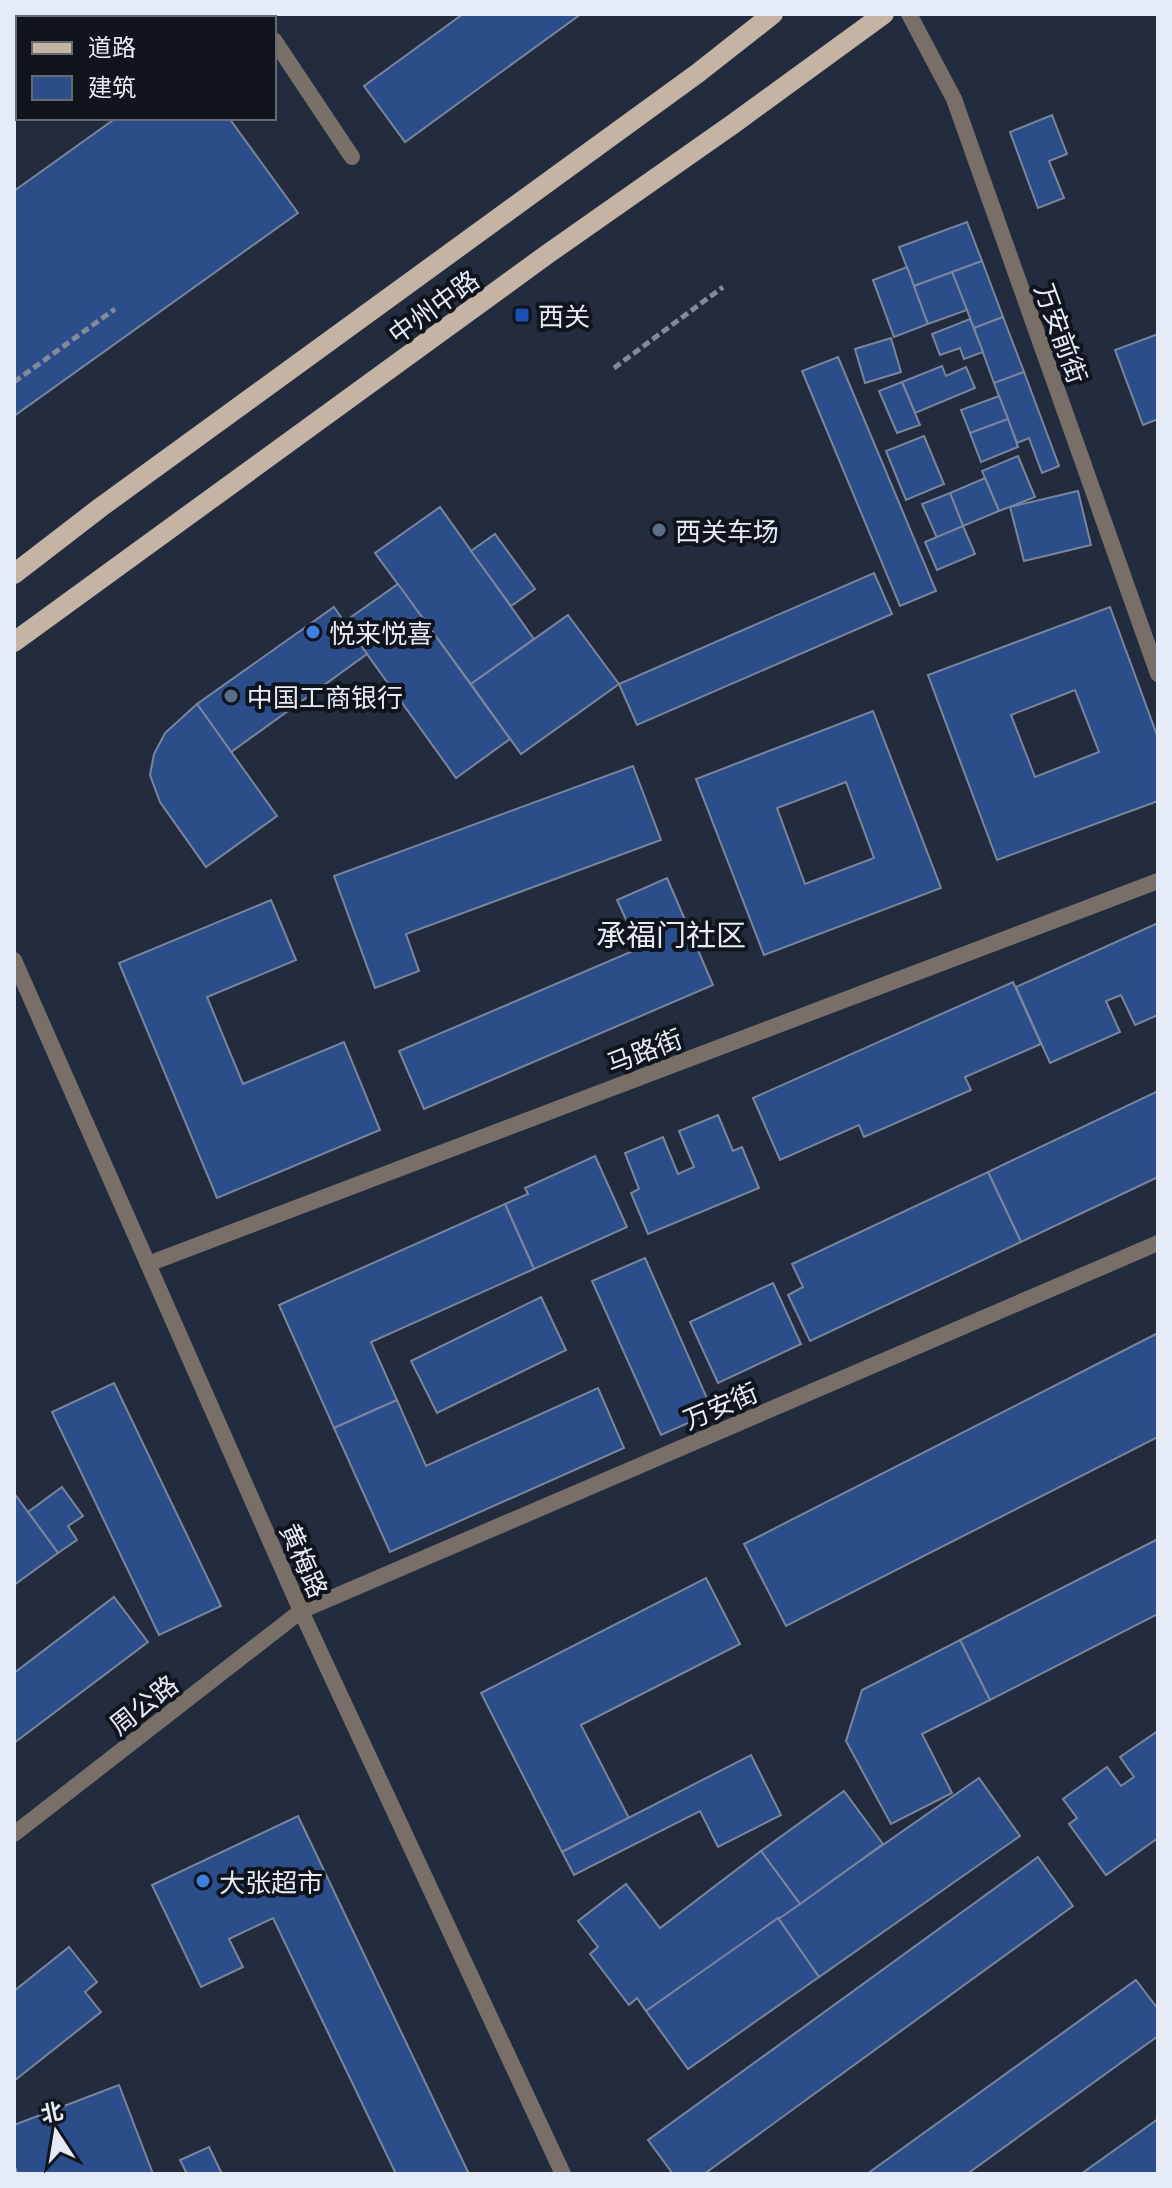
<svg xmlns="http://www.w3.org/2000/svg" width="1172" height="2188" viewBox="0 0 1172 2188" font-family="'Exo 2','Noto Sans SC',sans-serif">
<rect width="100%" height="100%" fill="#222c3e"/>
<g fill="#2b4e8b" stroke="#79859b" stroke-width="2" fill-rule="evenodd">
<path d="M 14,14 L 89,14 L 84,18 L 18,18 L 18,68 L 14,71 Z"/>
<path d="M 463,14 L 581,14 L 405,142 L 364,86 Z"/>
<path d="M 1052,115 L 1067,154 L 1049,161 L 1064,198 L 1038,208 L 1010,132 Z"/>
<path d="M 116,118 L 229,118 L 298,213 L 14,416 L 14,191 Z"/>
<path d="M 967,222 L 982,261 L 914,286 L 899,247 Z"/>
<path d="M 982,261 L 1003,317 L 974,328 L 952,272 Z"/>
<path d="M 907,267 L 928,324 L 894,337 L 873,280 Z"/>
<path d="M 952,272 L 967,310 L 928,324 L 914,286 Z"/>
<path d="M 1003,317 L 1024,372 L 994,383 L 974,328 Z"/>
<path d="M 970,319 L 983,352 L 964,359 L 960,348 L 940,355 L 932,334 Z"/>
<path d="M 1158,334 L 1158,419 L 1143,425 L 1115,350 Z"/>
<path d="M 891,338 L 901,372 L 865,383 L 855,349 Z"/>
<path d="M 838,357 L 936,591 L 900,606 L 802,371 Z"/>
<path d="M 942,366 L 946,376 L 966,367 L 975,388 L 915,413 L 902,382 Z"/>
<path d="M 1024,372 L 1059,466 L 1042,473 L 1029,438 L 1017,443 L 994,383 Z"/>
<path d="M 902,382 L 920,425 L 897,433 L 879,391 Z"/>
<path d="M 999,396 L 1008,419 L 970,433 L 961,410 Z"/>
<path d="M 1008,419 L 1018,447 L 981,462 L 970,433 Z"/>
<path d="M 924,436 L 944,484 L 906,500 L 886,451 Z"/>
<path d="M 1018,456 L 1035,497 L 999,511 L 982,471 Z"/>
<path d="M 985,478 L 999,511 L 963,526 L 950,493 Z"/>
<path d="M 1078,491 L 1091,545 L 1024,561 L 1010,507 Z"/>
<path d="M 950,493 L 963,526 L 937,538 L 922,504 Z"/>
<path d="M 440,507 L 534,639 L 471,684 L 375,553 Z"/>
<path d="M 963,526 L 975,554 L 937,570 L 925,542 Z"/>
<path d="M 495,534 L 535,589 L 511,606 L 471,551 Z"/>
<path d="M 874,573 L 892,614 L 637,725 L 619,684 Z"/>
<path d="M 398,584 L 510,739 L 456,778 L 344,622 Z"/>
<path d="M 334,607 L 367,654 L 231,752 L 197,704 Z"/>
<path d="M 1110,607 L 1158,738 L 1158,801 L 997,860 L 928,675 ZM 1075,690 L 1099,752 L 1035,777 L 1011,715 Z"/>
<path d="M 568,615 L 619,684 L 521,754 L 471,684 Z"/>
<path d="M 197,704 L 277,816 L 206,867 L 160,802 L 150,775 L 154,754 L 165,733 Z"/>
<path d="M 873,711 L 941,888 L 764,955 L 696,779 ZM 846,782 L 874,858 L 805,884 L 777,808 Z"/>
<path d="M 633,766 L 661,840 L 406,934 L 419,971 L 375,988 L 334,876 Z"/>
<path d="M 667,878 L 713,985 L 424,1109 L 399,1051 L 654,942 L 644,920 L 629,926 L 617,900 Z"/>
<path d="M 271,900 L 296,960 L 207,997 L 243,1084 L 344,1042 L 380,1130 L 217,1198 L 119,963 Z"/>
<path d="M 1158,923 L 1158,1015 L 1135,1025 L 1121,995 L 1106,1001 L 1120,1032 L 1050,1063 L 1016,987 Z"/>
<path d="M 1013,982 L 1041,1044 L 965,1077 L 971,1090 L 864,1137 L 859,1125 L 780,1160 L 753,1098 Z"/>
<path d="M 1158,1091 L 1158,1177 L 1021,1242 L 988,1172 Z"/>
<path d="M 718,1115 L 733,1151 L 742,1147 L 759,1188 L 648,1234 L 631,1193 L 639,1189 L 625,1153 L 663,1137 L 678,1174 L 694,1167 L 679,1131 Z"/>
<path d="M 595,1156 L 627,1227 L 534,1269 L 505,1204 L 528,1194 L 525,1188 Z"/>
<path d="M 988,1172 L 1021,1242 L 810,1341 L 788,1295 L 803,1287 L 792,1264 Z"/>
<path d="M 505,1204 L 534,1269 L 371,1342 L 397,1400 L 334,1428 L 279,1305 Z"/>
<path d="M 645,1258 L 713,1412 L 661,1435 L 592,1281 Z"/>
<path d="M 773,1283 L 801,1344 L 718,1383 L 690,1322 Z"/>
<path d="M 541,1297 L 566,1350 L 437,1413 L 411,1361 Z"/>
<path d="M 1158,1333 L 1158,1437 L 786,1626 L 744,1544 Z"/>
<path d="M 114,1383 L 221,1606 L 159,1635 L 52,1412 Z"/>
<path d="M 598,1388 L 624,1448 L 390,1552 L 334,1428 L 397,1400 L 426,1466 Z"/>
<path d="M 62,1487 L 83,1516 L 68,1526 L 77,1540 L 58,1553 L 28,1512 Z"/>
<path d="M 14,1493 L 58,1553 L 14,1585 Z"/>
<path d="M 1158,1539 L 1158,1614 L 990,1700 L 960,1640 Z"/>
<path d="M 706,1578 L 740,1644 L 581,1725 L 629,1818 L 562,1852 L 481,1693 Z"/>
<path d="M 114,1597 L 148,1642 L 14,1743 L 14,1673 Z"/>
<path d="M 960,1640 L 990,1700 L 922,1734 L 952,1793 L 891,1824 L 846,1741 L 862,1690 Z"/>
<path d="M 1158,1731 L 1158,1838 L 1106,1875 L 1069,1824 L 1077,1818 L 1063,1799 L 1107,1767 L 1121,1786 L 1134,1777 L 1120,1757 Z"/>
<path d="M 751,1755 L 781,1815 L 718,1847 L 700,1811 L 574,1875 L 562,1852 Z"/>
<path d="M 979,1778 L 1020,1836 L 819,1977 L 778,1918 Z"/>
<path d="M 844,1791 L 883,1844 L 800,1904 L 761,1851 Z"/>
<path d="M 298,1816 L 469,2174 L 396,2174 L 273,1918 L 229,1939 L 243,1967 L 201,1987 L 152,1885 Z"/>
<path d="M 761,1851 L 800,1904 L 646,2011 L 637,1998 L 629,2005 L 590,1954 L 598,1947 L 578,1921 L 626,1884 L 660,1928 Z"/>
<path d="M 1038,1857 L 1073,1906 L 704,2174 L 673,2174 L 648,2140 Z"/>
<path d="M 778,1918 L 819,1977 L 688,2069 L 646,2011 Z"/>
<path d="M 69,1947 L 97,1982 L 85,1992 L 101,2012 L 14,2081 L 14,1991 Z"/>
<path d="M 1136,1980 L 1158,2009 L 1158,2036 L 967,2174 L 867,2174 Z"/>
<path d="M 119,2085 L 153,2174 L 18,2174 L 14,2164 L 14,2125 Z"/>
<path d="M 1158,2119 L 1158,2174 L 1081,2174 Z"/>
<path d="M 209,2147 L 222,2174 L 187,2174 L 180,2160 Z"/>
</g>
<g fill="none" stroke-linecap="round" stroke-linejoin="round">
<g stroke="#828a99" stroke-width="5" stroke-dasharray="8 4" stroke-linecap="butt">
<path d="M 614,368 L 723,287"/>
<path d="M 14,382 L 115,309"/>
</g>
<g stroke="#787068" stroke-width="16">
<path d="M 257,14 L 259,18"/>
<path d="M 274,40 L 352,157"/>
</g>
<g stroke="#787068" stroke-width="16">
<path d="M 909,14 L 954,99 L 1158,674"/>
<path d="M 14,960 L 301,1611 L 563,2174"/>
<path d="M 148,1264 L 1158,881"/>
<path d="M 14,1834 L 301,1611 L 1158,1243"/>
</g>
<g stroke="#c5b3a4" stroke-width="20">
<path d="M 14,574 L 101,507 L 698,73 L 773,14"/>
<path d="M 14,642 L 549,253 L 733,124 L 884,14"/>
</g>
</g>
<rect fill="#1a4fb4" stroke="#10141c" stroke-width="3" x="514" y="307" width="16" height="16" rx="4"/>
<g fill="#5c6f8a" stroke="#10141c" stroke-width="3">
<circle cx="659" cy="530" r="8"/>
<circle cx="231" cy="696" r="8"/>
</g>
<g fill="#3f7fe0" stroke="#10141c" stroke-width="3">
<circle cx="313" cy="632" r="8"/>
<circle cx="203" cy="1881" r="8"/>
</g>
<g text-anchor="middle" dominant-baseline="central" stroke-width="8" stroke-linejoin="round" paint-order="stroke">
<g font-size="26" fill="#e4ebf7" stroke="#10141c">
<text transform="translate(433 306) rotate(-36)">中州中路</text>
<text transform="translate(1062 333) rotate(70)">万安前街</text>
<text transform="translate(644 1050) rotate(-21)">马路街</text>
<text transform="translate(720 1405) rotate(-23)">万安街</text>
<text transform="translate(305 1560) rotate(66)">黄梅路</text>
<text transform="translate(143 1704) rotate(-38)">周公路</text>
</g>
<g font-size="26" fill="#e4ebf7" stroke="#10141c" text-anchor="start">
<text x="538" y="315">西关</text>
<text x="675" y="530">西关车场</text>
<text x="329" y="632">悦来悦喜</text>
<text x="247" y="696">中国工商银行</text>
<text x="219" y="1881">大张超市</text>
</g>
<g font-size="30" fill="#e4ebf7" stroke="#10141c">
<text x="671" y="934">承福门社区</text>
</g>
</g>
<rect width="1172" height="2188" fill="none" stroke="#e4ebf7" stroke-width="32"/>
<rect x="16" y="16" width="260" height="104" fill="#10141c" stroke="#656a74" stroke-width="2"/>
<rect x="32" y="42" width="40" height="12" fill="#c5b3a4" stroke="#656a74" stroke-width="2"/>
<text x="88" y="56" font-size="24" fill="#e4ebf7">道路</text>
<rect x="32" y="76" width="40" height="24" fill="#2b4e8b" stroke="#656a74" stroke-width="2"/>
<text x="88" y="96" font-size="24" fill="#e4ebf7">建筑</text>
<g transform="translate(56 2132) rotate(348)" stroke="#10141c" stroke-width="6" paint-order="stroke">
<path d="M0-6L14 30L0 20L-14 30Z" fill="#e4ebf7"/>
<text y="-12" font-size="22" font-weight="bold" text-anchor="middle" fill="#e4ebf7">北</text>
</g>
</svg>
